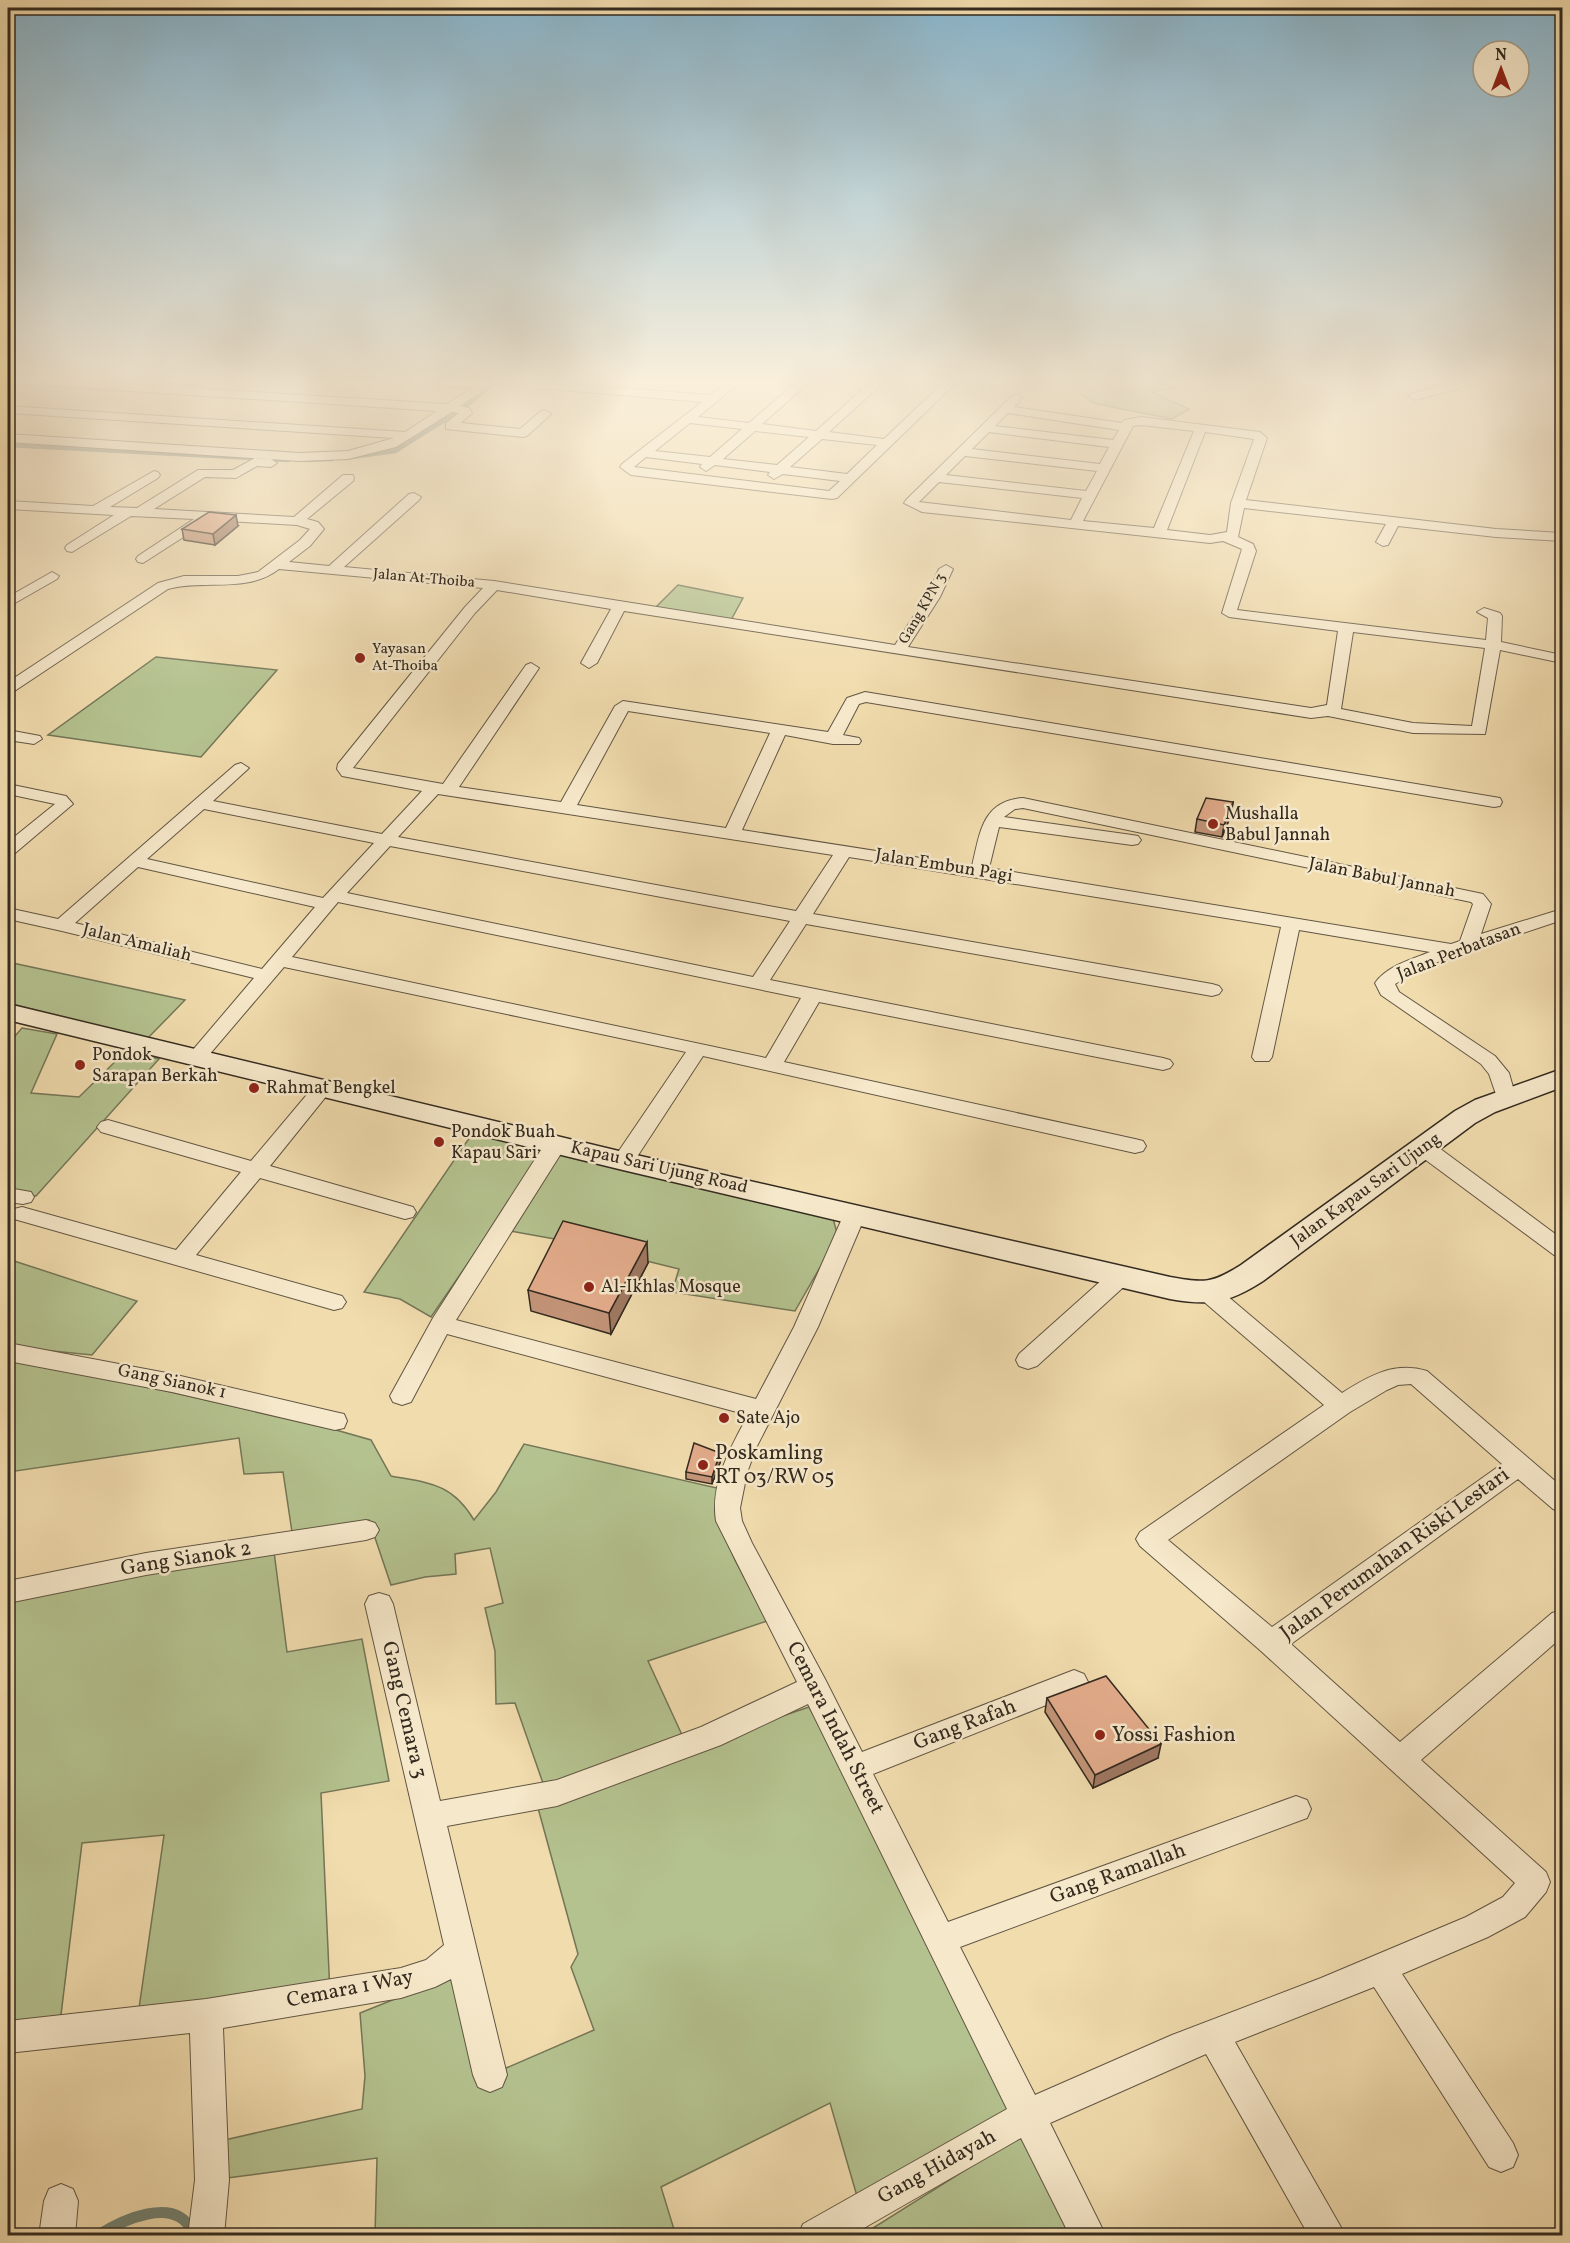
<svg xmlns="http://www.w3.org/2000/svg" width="1570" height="2243" viewBox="0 0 1570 2243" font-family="Vollkorn,serif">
<rect width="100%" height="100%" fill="#f1dcae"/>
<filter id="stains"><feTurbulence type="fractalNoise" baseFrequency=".00333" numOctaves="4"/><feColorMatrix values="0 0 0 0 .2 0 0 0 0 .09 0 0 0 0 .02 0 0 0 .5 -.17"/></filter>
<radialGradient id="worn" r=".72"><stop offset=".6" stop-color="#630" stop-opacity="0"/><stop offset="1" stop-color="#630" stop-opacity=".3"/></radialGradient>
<g fill="#b4c28f" stroke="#747657" stroke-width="1.5">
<path d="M 1062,379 L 1151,379 L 1176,388 L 1152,392 L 1189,409 L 1172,419 L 1093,403 Z"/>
<path d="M 678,585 L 743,598 L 731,620 L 656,607 Z"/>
<path d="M 156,657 L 277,670 L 201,757 L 48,735 Z"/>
<path d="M 8,962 L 185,1000 L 147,1039 L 8,1003 Z"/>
<path d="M 22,1028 L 57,1034 L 31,1093 L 79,1097 L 127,1050 L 159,1059 L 36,1196 L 8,1193 L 8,1044 Z"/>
<path d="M 474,1131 L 547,1148 L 431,1317 L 400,1299 L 364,1292 Z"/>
<path d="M 559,1151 L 831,1212 L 838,1236 L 795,1311 L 672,1292 L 679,1269 L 566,1241 L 510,1231 Z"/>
<path d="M 8,1259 L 137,1301 L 92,1355 L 23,1348 L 8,1344 Z"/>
<path d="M 8,1360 L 57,1366 L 329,1428 L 371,1440 L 391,1476 C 429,1483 452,1483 474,1520 L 496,1492 L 524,1444 L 717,1488 L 717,1518 L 735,1560 L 767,1621 L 648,1661 L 683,1737 L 544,1786 L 515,1703 L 496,1704 L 495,1651 L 485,1608 L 503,1603 L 490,1548 L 455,1554 L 456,1574 L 425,1577 L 391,1585 L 369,1520 L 292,1532 L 283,1472 L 244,1474 L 239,1438 L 9,1472 Z"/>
<path d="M 273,1544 L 287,1652 L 362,1639 L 389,1781 L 321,1793 L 330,1994 L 137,2022 L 164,1835 L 82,1843 L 59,2031 L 8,2037 L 8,1592 L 146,1564 Z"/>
<path d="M 809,1707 L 846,1767 L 1012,2108 L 859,2203 L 830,2103 L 661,2187 L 676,2236 L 375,2235 L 377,2158 L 212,2180 L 211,2143 L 362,2109 L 365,2076 L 360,2013 L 452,1976 L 490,2075 L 594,2030 L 571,1967 L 578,1954 L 535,1797 L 557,1793 Z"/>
<path d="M 1024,2133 L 1076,2228 L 1053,2236 L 877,2236 L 873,2228 Z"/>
</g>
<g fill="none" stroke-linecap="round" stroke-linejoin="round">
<g stroke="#718272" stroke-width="4.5">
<path d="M 466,406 L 497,380"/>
<path d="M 8,445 L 288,460"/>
<path d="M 344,458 L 395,451 L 454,414"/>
<path d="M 306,460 L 332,459"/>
</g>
<path stroke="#718272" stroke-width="11" d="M 97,2236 C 122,2220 175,2195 192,2231"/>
<defs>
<g id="street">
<path d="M 8,379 L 48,379 L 447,404 L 472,388 L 398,382 L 392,379 L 481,381 L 484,379 L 504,379 L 710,395 L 731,379 L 744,379 L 698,417 L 749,423 L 800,379 L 813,379 L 762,424 L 816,431 L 874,379 L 887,379 L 829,432 L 884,439 L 947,379 L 960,379 L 837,498 L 832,499 L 631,475 L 620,467 L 622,464 L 702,402 L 493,384 L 460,406 L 469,408 L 472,413 L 461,423 L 520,429 L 541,411 L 545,410 L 551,414 L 527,436 L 523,437 L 446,429 L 446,423 L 459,413 L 452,412 L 396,447 L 348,459 L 299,461 L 8,442 L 8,434 L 299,453 L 348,451 L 394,438 L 8,413 L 8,406 L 405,432 L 437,411 L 8,383 ZM 690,423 L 742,429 L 710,457 L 655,451 ZM 755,431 L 809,437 L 777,465 L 723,459 ZM 822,439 L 877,445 L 847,474 L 790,467 ZM 646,457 L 702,464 L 700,467 L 706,471 L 715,465 L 770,472 L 768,475 L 774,479 L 783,474 L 840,481 L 829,491 L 634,467 Z"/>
<path d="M 1468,379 L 1488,379 L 1486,381 L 1415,400 L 1409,396 L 1411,394 Z"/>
<path d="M 1016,394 L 1022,398 L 1014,407 L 1122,423 L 1124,420 L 1141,417 L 1260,432 L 1267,438 L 1246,500 L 1496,529 L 1562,533 L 1562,541 L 1496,537 L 1398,526 L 1388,545 L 1383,546 L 1376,542 L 1386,524 L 1244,508 L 1238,537 L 1253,544 L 1256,551 L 1237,610 L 1486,640 L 1488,618 L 1477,612 L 1484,608 L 1500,613 L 1502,616 L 1501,642 L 1562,655 L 1562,663 L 1500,650 L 1485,734 L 1413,733 L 1328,716 L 1311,718 L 624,611 L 597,663 L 589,668 L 581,663 L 611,609 L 497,590 L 475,613 L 353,768 L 443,784 L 526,665 L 531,663 L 539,668 L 459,787 L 561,802 L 615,706 L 623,701 L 828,732 L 847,698 L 865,692 L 1500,798 L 1502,802 L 1500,806 L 1494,807 L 866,702 L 859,704 L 843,735 L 859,738 L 861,741 L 859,744 L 833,744 L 785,735 L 742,830 L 972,866 C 980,833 982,801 1023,798 L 1483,894 L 1491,904 L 1481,934 L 1562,909 L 1562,920 L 1445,959 L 1421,969 L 1395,984 L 1399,992 L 1495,1056 L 1509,1073 L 1516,1098 L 1513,1103 L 1506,1104 L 1499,1103 L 1489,1074 L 1481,1064 L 1381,995 L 1375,983 C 1387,966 1412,959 1430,952 L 1299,930 L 1272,1057 L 1269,1061 L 1255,1061 L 1252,1057 L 1281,927 L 849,857 L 813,914 L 1212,984 L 1219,986 L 1222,990 L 1219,994 L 1212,996 L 806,924 L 770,980 L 1163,1058 L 1170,1060 L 1173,1064 L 1170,1068 L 1163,1070 L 819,1002 L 784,1062 L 1135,1139 L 1143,1141 L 1146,1146 L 1143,1151 L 1135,1153 L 703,1056 L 631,1166 L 623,1168 L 615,1166 L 612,1161 L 686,1052 L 284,967 L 203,1062 L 189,1062 L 186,1058 L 254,978 L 62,931 L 8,919 L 8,908 L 58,919 L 235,765 L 241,763 L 249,768 L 213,801 L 382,834 L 422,791 L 342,776 L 337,769 L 338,764 L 465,607 L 483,588 L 279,569 C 247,594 204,579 168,589 L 13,692 L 8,694 L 8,682 L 158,583 L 184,576 L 238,576 L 258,572 L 300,540 L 310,529 L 297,525 L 210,520 L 143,563 L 138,562 L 136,559 L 138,556 L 194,519 L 131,516 L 72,552 L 67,551 L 65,548 L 67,545 L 114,515 L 8,509 L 8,501 L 93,506 L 154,471 L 158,472 L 160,475 L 158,478 L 110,507 L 137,508 L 198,470 L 233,470 L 255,458 L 271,459 L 277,463 L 271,467 L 257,466 L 236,478 L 205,477 L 154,509 L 294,517 L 343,475 L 353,475 L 354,478 L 353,481 L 307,519 L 318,522 L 324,529 L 310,546 L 289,562 L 329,566 L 409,494 L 414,493 L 421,497 L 419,500 L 344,567 L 494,581 L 895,645 L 926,597 L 939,569 L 946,565 L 953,569 L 940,597 L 908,647 L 1311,708 L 1327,705 L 1338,631 L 1229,617 L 1222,613 L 1242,549 L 1223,541 L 1210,543 L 922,512 L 904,503 L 906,500 L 1012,396 ZM 1008,413 L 1119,430 L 1113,440 L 995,426 ZM 1141,425 L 1194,431 L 1154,528 L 1083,521 L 1133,426 ZM 989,432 L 1109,447 L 1100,464 L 972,449 ZM 1205,432 L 1254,439 L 1231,503 L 1227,532 L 1210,535 L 1167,530 ZM 965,456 L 1097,471 L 1086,491 L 946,475 ZM 939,482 L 1082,498 L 1071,520 L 919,502 ZM 1353,632 L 1485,648 L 1472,726 L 1413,723 L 1341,709 ZM 628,711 L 770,733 L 726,828 L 577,805 ZM 438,794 L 833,855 L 796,911 L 398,837 ZM 1023,808 L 1471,902 L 1473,904 L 1460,941 L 1451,944 L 989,868 L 999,827 L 1132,845 L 1138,844 L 1141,840 L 1138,836 L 1132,835 L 1004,817 L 1015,809 ZM 204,809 L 374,843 L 323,898 L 147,859 ZM 390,846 L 790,921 L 753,977 L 347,893 ZM 138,867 L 315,907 L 262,969 L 75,923 ZM 338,902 L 801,998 L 766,1058 L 292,957 Z"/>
<path d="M 52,572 L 59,576 L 57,579 L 8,607 L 8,597 Z"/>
<path d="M 8,730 L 40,736 L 42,739 L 34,744 L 8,740 Z"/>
<path d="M 8,784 L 66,796 L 73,804 L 14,854 L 8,855 L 8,842 L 55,804 L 8,794 Z"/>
<path d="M 322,1083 L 329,1085 L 332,1089 L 270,1166 L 413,1207 L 416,1212 L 413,1217 L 405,1219 L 260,1178 L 196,1255 L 342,1296 L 346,1302 L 342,1308 L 334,1310 L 14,1219 L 11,1214 L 14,1209 L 22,1207 L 176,1250 L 241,1172 L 101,1132 L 97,1127 L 101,1122 L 108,1120 L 251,1161 L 315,1085 Z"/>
<path d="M 556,1137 L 564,1139 L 567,1144 L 456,1320 L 756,1399 L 794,1327 L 844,1214 L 847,1209 L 855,1207 L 863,1209 L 866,1214 L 818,1327 L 756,1448 L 747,1473 L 740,1508 L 742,1521 L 752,1543 L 825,1679 L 862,1752 L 1074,1670 L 1084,1674 L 1088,1682 L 1084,1690 L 873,1774 L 948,1922 L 1296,1796 L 1307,1800 L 1311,1809 L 1307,1818 L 960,1947 L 1035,2095 L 1172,2035 L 1321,1978 L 1466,1917 L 1503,1897 L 1515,1883 L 1261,1651 L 1140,1546 L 1136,1539 L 1140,1532 L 1324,1405 L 1203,1301 L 1199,1295 L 1203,1289 L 1211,1287 L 1219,1289 L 1342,1393 C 1369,1376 1394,1361 1427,1371 L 1562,1487 L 1562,1512 L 1553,1509 L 1518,1479 L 1291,1644 L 1400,1742 L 1552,1613 L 1562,1610 L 1562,1637 L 1421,1760 L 1546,1872 L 1550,1882 L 1546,1892 L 1525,1917 L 1488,1937 L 1402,1974 L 1513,2143 L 1518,2155 L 1513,2167 L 1501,2172 L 1489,2167 L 1374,1987 L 1235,2042 L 1346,2236 L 1309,2236 L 1206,2054 L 1050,2123 L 1106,2236 L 1070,2236 L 1021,2138 L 850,2236 L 798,2236 L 803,2224 L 1007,2109 L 808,1704 L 721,1745 L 557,1806 L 447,1826 L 507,2075 L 502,2087 L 490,2092 L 478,2087 L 473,2075 L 451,1979 L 435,1987 L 401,1998 L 223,2028 L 229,2180 L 224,2236 L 188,2236 L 195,2180 L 190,2033 L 8,2053 L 8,2021 L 206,1999 L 401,1968 L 426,1960 L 444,1945 L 365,1604 L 369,1596 L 379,1593 L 389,1596 L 393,1604 L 440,1801 L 557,1780 L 701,1727 L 797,1682 L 716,1521 C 710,1483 731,1447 748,1415 L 447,1334 L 411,1402 L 402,1405 L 393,1402 L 390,1396 L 433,1318 L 548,1139 ZM 1411,1384 L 1502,1464 L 1272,1627 L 1168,1540 L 1350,1412 L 1387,1390 L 1398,1385 Z"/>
<path d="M 1423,1140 L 1431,1142 L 1562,1239 L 1562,1258 L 1554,1255 L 1415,1152 L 1412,1147 L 1415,1142 Z"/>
<path d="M 8,1188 L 31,1192 L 34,1197 L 31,1202 L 23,1204 L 8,1202 Z"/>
<path d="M 1121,1268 L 1129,1270 L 1132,1276 L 1129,1282 L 1037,1366 L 1028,1369 L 1019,1366 L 1016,1360 L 1019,1354 L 1113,1270 Z"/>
<path d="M 8,1343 L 172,1374 L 335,1412 L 344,1414 L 347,1421 L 344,1428 L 335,1430 L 172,1392 L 8,1361 Z"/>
<path d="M 366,1520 L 375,1523 L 379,1530 L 375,1537 L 366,1540 L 146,1575 L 8,1603 L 8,1581 L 146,1553 Z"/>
<path d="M 61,2184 L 73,2189 L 78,2201 L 75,2236 L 39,2236 L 44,2201 L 49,2189 Z"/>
</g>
<path id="secondary" d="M 8,1004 L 623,1152 L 1170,1277 C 1204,1283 1211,1284 1241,1265 L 1455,1111 L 1475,1100 L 1562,1069 L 1562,1087 L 1495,1112 L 1475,1123 L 1263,1281 C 1229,1303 1210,1306 1170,1299 L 623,1170 L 8,1020 Z"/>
</defs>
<use href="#street" stroke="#625643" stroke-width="2"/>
<use href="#secondary" stroke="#332a1f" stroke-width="3"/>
<use href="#street" fill="#f6e8ca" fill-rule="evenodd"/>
<use href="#secondary" fill="#f6e8ca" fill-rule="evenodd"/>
</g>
<g fill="#c39478" stroke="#332a1f" stroke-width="1.5">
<path d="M 140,379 L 209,379 L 200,386 L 140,381 Z"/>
<path d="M 238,526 L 215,545 L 184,540 L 182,529 Z"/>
<path d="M 1233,802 L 1231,815 L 1222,837 L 1195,832 L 1197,819 Z"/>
<path d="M 648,1263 L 611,1334 L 531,1311 L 528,1290 Z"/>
<path d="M 721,1460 L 712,1484 L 686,1479 L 686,1472 Z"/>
<path d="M 1047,1698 L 1158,1758 L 1093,1788 L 1045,1712 Z"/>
</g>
<g fill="#9f7862" stroke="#332a1f" stroke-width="1.5">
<path d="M 199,379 L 209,379 L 200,386 Z"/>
<path d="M 236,515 L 238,526 L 215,545 L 213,534 Z"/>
<path d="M 1233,802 L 1231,815 L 1222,837 L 1224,825 Z"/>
<path d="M 647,1242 L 648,1263 L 611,1334 L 609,1313 Z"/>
<path d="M 720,1453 L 721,1460 L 712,1484 L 712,1477 Z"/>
<path d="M 1161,1744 L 1158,1758 L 1093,1788 L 1095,1775 Z"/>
</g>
<g fill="#e3ac8c" stroke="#332a1f" stroke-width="1.5">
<path d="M 209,512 L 236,515 L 213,534 L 182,529 Z"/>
<path d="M 1206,798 L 1233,802 L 1224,825 L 1197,819 Z"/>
<path d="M 563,1221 L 647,1242 L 609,1313 L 528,1290 Z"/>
<path d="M 694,1443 L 720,1453 L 712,1477 L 686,1472 Z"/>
<path d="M 1106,1676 L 1161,1744 L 1095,1775 L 1047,1698 Z"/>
</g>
<linearGradient id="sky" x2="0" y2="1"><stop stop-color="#89b7cf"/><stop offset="0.55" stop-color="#f9efdb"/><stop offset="1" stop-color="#f9efdb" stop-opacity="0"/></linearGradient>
<rect width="1570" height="693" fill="url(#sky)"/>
<g fill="#8f2418" stroke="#f6e8ca" stroke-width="2">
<circle cx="360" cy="658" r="6"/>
<circle cx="1213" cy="824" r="6"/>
<circle cx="80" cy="1065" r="6"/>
<circle cx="254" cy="1088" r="6"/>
<circle cx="439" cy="1142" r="6"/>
<circle cx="589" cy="1287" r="6"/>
<circle cx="724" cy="1418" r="6"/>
<circle cx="703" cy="1465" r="6"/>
<circle cx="1100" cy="1735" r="6"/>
</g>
<g text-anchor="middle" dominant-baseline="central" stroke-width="5" stroke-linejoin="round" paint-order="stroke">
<g font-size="15" fill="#332a1f" stroke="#f6e8ca">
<text transform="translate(424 579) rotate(5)">Jalan At-Thoiba</text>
<text transform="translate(923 609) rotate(-60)">Gang KPN 3</text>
</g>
<g font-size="15" fill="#332a1f" stroke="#f6e8ca" text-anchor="start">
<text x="372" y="649">Yayasan<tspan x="372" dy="17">At-Thoiba</tspan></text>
</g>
<g font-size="18" fill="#332a1f" stroke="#f6e8ca" text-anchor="start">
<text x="1225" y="814">Mushalla<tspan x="1225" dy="21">Babul Jannah</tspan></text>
<text x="92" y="1055">Pondok<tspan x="92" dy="21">Sarapan Berkah</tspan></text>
<text x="266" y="1088">Rahmat Bengkel</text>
<text x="451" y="1132">Pondok Buah<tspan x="451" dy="21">Kapau Sari</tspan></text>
<text x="601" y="1287">Al-Ikhlas Mosque</text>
<text x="736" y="1418">Sate Ajo</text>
</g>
<g font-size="18" fill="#332a1f" stroke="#f6e8ca">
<text transform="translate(944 866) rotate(9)">Jalan Embun Pagi</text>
<text transform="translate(1382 878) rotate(11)">Jalan Babul Jannah</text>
<text transform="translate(137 943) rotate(14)">Jalan Amaliah</text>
<text transform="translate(1459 952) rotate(-21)">Jalan Perbatasan</text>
<text transform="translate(659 1168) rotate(13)">Kapau Sari Ujung Road</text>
<text transform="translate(1366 1190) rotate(-36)">Jalan Kapau Sari Ujung</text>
<text transform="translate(172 1382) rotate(12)">Gang Sianok 1</text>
</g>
<g font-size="21" fill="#332a1f" stroke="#f6e8ca" text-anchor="start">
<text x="715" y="1453">Poskamling<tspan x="715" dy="24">RT 03/RW 05</tspan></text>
<text x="1112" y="1735">Yossi Fashion</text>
</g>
<g font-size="21" fill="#332a1f" stroke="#f6e8ca">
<text transform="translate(1395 1554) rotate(-36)">Jalan Perumahan Riski Lestari</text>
<text transform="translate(186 1559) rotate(-9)">Gang Sianok 2</text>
<text transform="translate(404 1710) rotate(77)">Gang Cemara 3</text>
<text transform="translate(965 1725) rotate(-21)">Gang Rafah</text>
<text transform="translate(835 1728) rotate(63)">Cemara Indah Street</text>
<text transform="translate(1118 1874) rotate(-20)">Gang Ramallah</text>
<text transform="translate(350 1989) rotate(-11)">Cemara 1 Way</text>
<text transform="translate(937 2167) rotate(-29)">Gang Hidayah</text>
</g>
</g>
<rect width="1570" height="2243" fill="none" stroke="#f1dcae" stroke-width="30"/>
<rect x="9" y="9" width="1552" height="2225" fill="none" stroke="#332a1f" stroke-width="3"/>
<rect x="15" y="15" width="1540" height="2213" fill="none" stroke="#332a1f" stroke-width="1.5"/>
<g transform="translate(1501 69)"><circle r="28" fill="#f6e8ca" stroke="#a89c86" stroke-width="1.5"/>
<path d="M0-4.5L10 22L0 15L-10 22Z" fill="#8f2418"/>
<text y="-9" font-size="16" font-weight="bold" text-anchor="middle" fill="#332a1f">N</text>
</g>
<rect width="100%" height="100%" filter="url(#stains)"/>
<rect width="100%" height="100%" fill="url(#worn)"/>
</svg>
